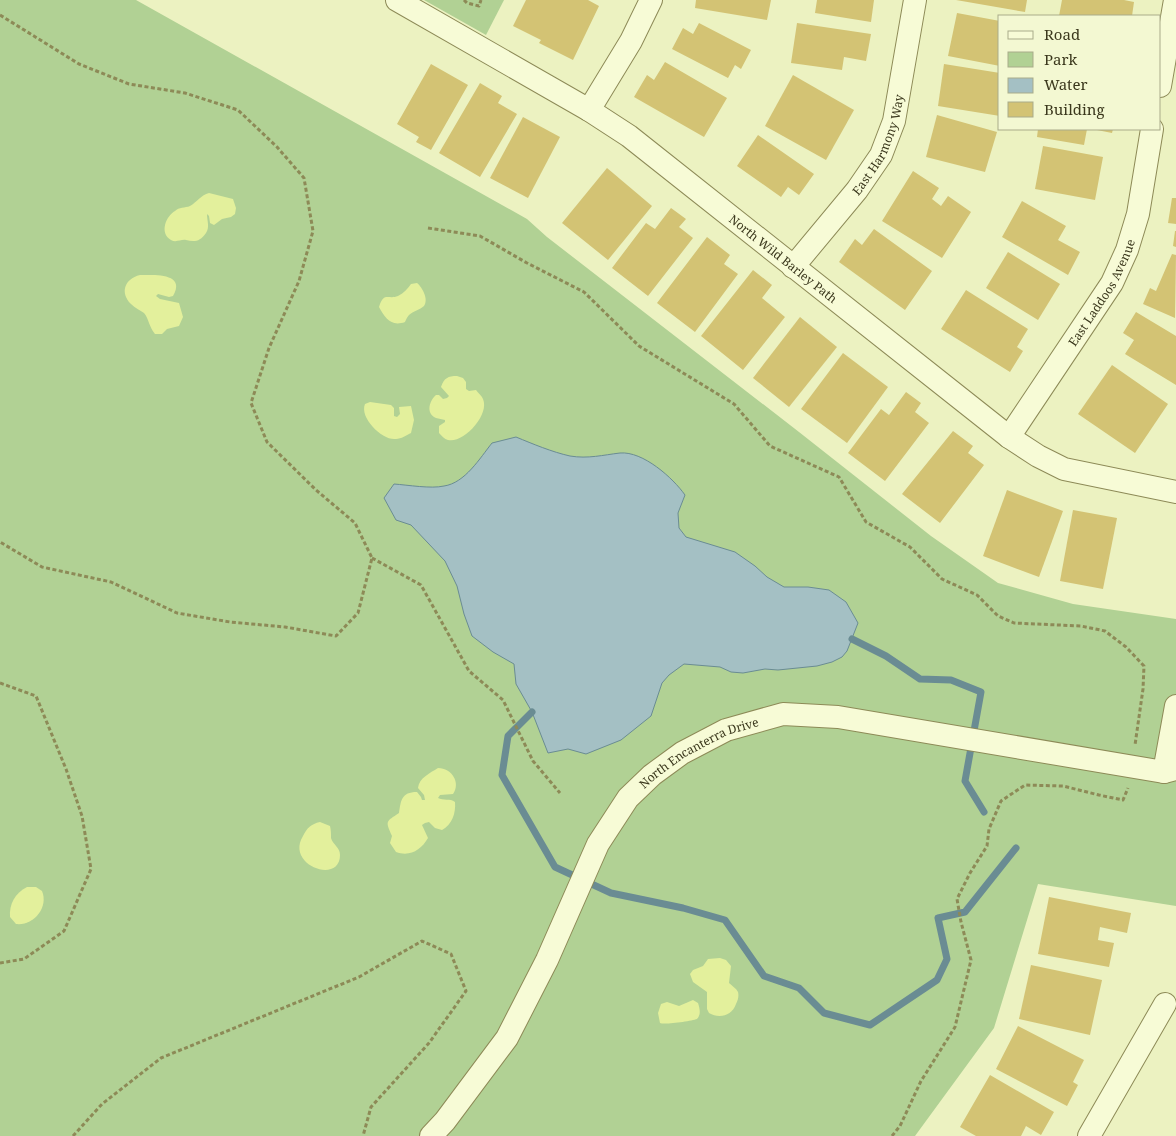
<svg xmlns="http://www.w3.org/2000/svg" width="1176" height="1136" viewBox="0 0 1176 1136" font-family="'Noto Serif',serif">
<rect width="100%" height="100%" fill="#ecf2c1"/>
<g fill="#b1d194">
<path d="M 0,0 L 136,0 L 527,219 L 547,237 L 799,432 L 931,536 L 998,583 L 1073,604 L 1176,619 L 1176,906 L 1038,884 L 994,1028 L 915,1136 L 0,1136 Z"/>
<path d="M 424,0 L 504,0 L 486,35 Z"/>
</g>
<g fill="#e3f09c">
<path d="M 209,193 L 233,199 L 236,208 L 235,214 L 231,217 L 222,219 L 214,225 L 210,223 L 209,216 L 207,214 C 207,221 210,227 206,233 C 200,242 194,242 186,240 C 181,239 176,243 171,240 C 159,233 166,216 175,211 C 179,207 185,208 190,206 C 197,202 201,195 209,193 Z"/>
<path d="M 140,275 C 152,275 187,272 173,296 L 169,297 L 158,294 L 156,296 L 160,299 L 179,303 L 183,317 L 179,326 L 167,329 L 162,334 L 155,334 C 149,327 149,319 144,313 C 140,310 135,308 131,304 C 120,293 124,279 140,275 Z"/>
<path d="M 417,283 C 422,287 429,299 424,306 C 420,310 413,311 409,315 C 407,317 406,320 405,322 C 391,327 385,318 379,307 C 384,291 388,300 398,296 C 404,293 408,288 411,284 Z"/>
<path d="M 457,376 L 463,378 L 466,382 L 466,389 L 469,391 L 476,390 C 478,393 482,396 483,399 C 490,415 463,444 448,440 C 444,439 442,436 439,433 L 439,426 L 445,422 L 445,420 C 442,419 439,419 436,418 C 425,413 430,400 436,395 L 439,395 L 443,399 L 447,398 L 449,396 L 441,387 C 444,378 448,376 457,376 Z"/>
<path d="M 370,402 L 391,405 L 394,408 L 394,416 L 397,417 L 400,414 L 399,407 L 411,406 L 414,420 L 411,433 C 407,435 401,439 396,439 C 383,441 359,418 365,404 Z"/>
<path d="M 438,768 C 452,768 461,783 453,794 L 440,795 L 438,798 C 443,801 450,798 455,802 C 456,813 452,825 442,830 L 435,828 L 429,822 L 425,823 L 422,825 L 428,838 C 421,850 410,857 396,852 L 390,843 L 392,836 C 385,820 386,822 399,813 C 401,801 401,792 417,792 L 421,797 L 422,800 L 425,800 L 424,795 L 418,788 C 419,778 430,773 438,768 Z"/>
<path d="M 320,822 L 330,826 C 331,830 331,834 331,838 C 333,845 340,847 340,855 C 340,885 285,865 303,836 C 307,828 311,824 320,822 Z"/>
<path d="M 27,887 L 36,887 L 42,891 C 49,908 33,926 16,924 L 10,917 C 9,904 15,893 27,887 Z"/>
<path d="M 720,958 L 726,960 L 731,966 L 729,983 C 732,986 736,988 738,992 C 739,996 738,1000 736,1004 C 732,1016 719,1019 709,1013 L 707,1009 L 707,992 L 693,982 L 690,974 L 693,970 L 703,966 L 708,959 Z"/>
<path d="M 693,1000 L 698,1003 C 700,1009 701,1015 697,1019 C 691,1021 665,1025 660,1023 L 658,1013 L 661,1004 L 667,1002 L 679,1006 Z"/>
</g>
<path fill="#a4c0c4" stroke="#6a8c93" d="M 516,437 C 533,444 552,452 570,456 C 588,459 603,455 620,453 C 643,451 673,478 685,495 L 678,513 L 679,528 L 686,537 L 735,552 L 755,566 L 767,577 L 784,587 L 808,587 L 829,590 L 846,602 L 858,623 L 847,651 L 842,657 L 832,662 L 817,666 L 778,670 L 765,669 L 743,673 L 731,672 L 720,667 L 684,664 L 669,675 L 662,683 L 651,716 L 621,740 L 586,754 L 568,749 L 548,753 L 532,712 L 516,684 L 514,664 L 493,652 L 472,636 L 464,614 L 457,586 L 445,561 L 411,525 L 396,520 L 384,498 L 394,484 C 408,485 431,489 444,486 C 465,483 480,458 492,443 Z"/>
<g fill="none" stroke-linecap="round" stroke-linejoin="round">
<g stroke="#6a8c93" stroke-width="7">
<path d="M 852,639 L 886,656 L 920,679 L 951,680 L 981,692 L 965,781 L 984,812"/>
<path d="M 532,712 L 508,736 L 502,775 L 555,867 L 611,893 L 683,908 L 725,920 L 764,976 L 799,988 L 824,1013 L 870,1025 L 937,980 L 947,959 L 938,918 L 965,912 L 1016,848"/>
</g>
</g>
<g fill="#d3c374">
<path d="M 526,0 L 588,0 L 599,6 L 573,60 L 539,43 L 541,40 L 513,26 Z"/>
<path d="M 696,0 L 771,0 L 767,20 L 695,8 Z"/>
<path d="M 817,0 L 874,0 L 871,22 L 815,13 Z"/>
<path d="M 956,0 L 1027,0 L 1025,12 Z"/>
<path d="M 1062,0 L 1124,0 L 1134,2 L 1132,16 L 1059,16 Z"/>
<path d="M 957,13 L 1000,21 L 1000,66 L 948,56 Z"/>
<path d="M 699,23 L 751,50 L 741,69 L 735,65 L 728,78 L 672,49 L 683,28 L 693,34 Z"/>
<path d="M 797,23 L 871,34 L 866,61 L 844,57 L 842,70 L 791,63 Z"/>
<path d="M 665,62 L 727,98 L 704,137 L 634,97 L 647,75 L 654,80 Z"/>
<path d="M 431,64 L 468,85 L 431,150 L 416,142 L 419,137 L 397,124 Z"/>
<path d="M 944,64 L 1000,73 L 1000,116 L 938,106 Z"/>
<path d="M 793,75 L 854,110 L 826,160 L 765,126 Z"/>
<path d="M 480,83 L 502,96 L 498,103 L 517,114 L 480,177 L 439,153 Z"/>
<path d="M 937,115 L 997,132 L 985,172 L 926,157 Z"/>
<path d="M 523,117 L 560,137 L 528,198 L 490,178 Z"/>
<path d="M 1038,129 L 1087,129 L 1084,145 L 1037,137 Z"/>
<path d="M 1092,129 L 1113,129 L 1112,133 Z"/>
<path d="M 758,135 L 814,174 L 799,195 L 788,187 L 781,197 L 737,166 Z"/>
<path d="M 1043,146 L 1103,157 L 1095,200 L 1035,189 Z"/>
<path d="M 607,168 L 652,206 L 608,260 L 562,223 Z"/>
<path d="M 913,171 L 939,188 L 932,199 L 941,206 L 948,196 L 971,212 L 942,258 L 882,221 Z"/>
<path d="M 1172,198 L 1176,198 L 1176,224 L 1168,223 Z"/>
<path d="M 1022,201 L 1066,226 L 1058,240 L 1080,252 L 1068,275 L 1002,237 Z"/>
<path d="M 671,208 L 686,219 L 679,227 L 693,238 L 648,296 L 612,268 L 646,223 L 655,229 Z"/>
<path d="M 874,229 L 932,271 L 905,310 L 839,262 L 855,239 L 862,245 Z"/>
<path d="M 1175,231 L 1176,231 L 1176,247 L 1173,246 Z"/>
<path d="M 707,237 L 730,255 L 724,264 L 738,274 L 695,332 L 657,303 Z"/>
<path d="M 1008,252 L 1060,284 L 1038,320 L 986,288 Z"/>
<path d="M 1172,254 L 1176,255 L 1175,318 L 1143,304 L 1150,288 L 1156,291 Z"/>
<path d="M 753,270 L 772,285 L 762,298 L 785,317 L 743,370 L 701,336 Z"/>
<path d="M 966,290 L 1028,329 L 1017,347 L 1023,351 L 1010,372 L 941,329 Z"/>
<path d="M 1136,312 L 1176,336 L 1176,385 L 1125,354 L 1134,340 L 1123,333 Z"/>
<path d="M 800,317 L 837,347 L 789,407 L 753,378 Z"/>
<path d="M 843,353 L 888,387 L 847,443 L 801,409 Z"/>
<path d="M 1112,365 L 1168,404 L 1135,453 L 1078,414 Z"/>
<path d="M 906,392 L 921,403 L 915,412 L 929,423 L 885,481 L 848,453 L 881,409 L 889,415 Z"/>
<path d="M 953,431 L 973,446 L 968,453 L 984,465 L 940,523 L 902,494 Z"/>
<path d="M 1007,490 L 1063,511 L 1039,577 L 983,556 Z"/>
<path d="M 1073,510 L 1117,518 L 1103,589 L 1060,581 Z"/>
<path d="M 1049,897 L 1131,913 L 1127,933 L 1100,927 L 1098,940 L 1114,943 L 1109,967 L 1038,954 Z"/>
<path d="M 1031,965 L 1102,980 L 1090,1035 L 1019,1019 Z"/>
<path d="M 1018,1026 L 1084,1060 L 1073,1082 L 1078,1085 L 1067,1106 L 996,1069 Z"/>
<path d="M 990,1075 L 1054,1112 L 1041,1135 L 1026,1126 L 1021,1136 L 976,1136 L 960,1127 Z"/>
</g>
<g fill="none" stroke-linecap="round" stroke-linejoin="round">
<defs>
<g id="street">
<path id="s1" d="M 397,0 L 589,110 L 629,136 L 1009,437 L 1038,456 L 1064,469 L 1176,492"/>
<path d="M 1160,86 L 1175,0"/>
<path d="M 589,110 L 631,41 L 651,0"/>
<path id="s2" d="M 793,267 L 857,190 L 881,155 L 894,121 L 915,0"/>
<path id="s3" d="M 1009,437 L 1112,283 L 1127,250 L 1138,214 L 1152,129"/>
<path d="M 1164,772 L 1176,706"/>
<path id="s4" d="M 431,1136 L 445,1121 L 507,1038 L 547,960 L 598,844 L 628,798 L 652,775 L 682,753 L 726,730 L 783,714 L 838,717 L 1164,772 L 1176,769"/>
<path d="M 1089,1136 L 1165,1004"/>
</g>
</defs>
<use href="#street" stroke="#8d8a57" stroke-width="24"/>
<g stroke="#8d8a57" stroke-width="3" stroke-dasharray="4 2.5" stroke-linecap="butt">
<path d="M 464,0 L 467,3 L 479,6 L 481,0"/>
<path d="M 0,15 L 79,64 L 129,84 L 185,93 L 238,110 L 277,147 L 304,178 L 313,231 L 299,281 L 269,348 L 251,403 L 267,442 L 316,490 L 355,523 L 372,558 L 358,613 L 336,636 L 285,627 L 230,622 L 177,613 L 111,582 L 42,567 L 0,542"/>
<path d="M 428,228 L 480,236 L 527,263 L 584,292 L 639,346 L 734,404 L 770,446 L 839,477 L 866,522 L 910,547 L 942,579 L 977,595 L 998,616 L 1014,623 L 1081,626 L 1105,631 L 1126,647 L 1144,666 L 1143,689 L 1135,745"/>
<path d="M 372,558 L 421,585 L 469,671 L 503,700 L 533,761 L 560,793"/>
<path d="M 0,683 L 36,696 L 66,769 L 82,816 L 91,869 L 64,931 L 24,959 L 0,963"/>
<path d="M 73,1136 L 102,1104 L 161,1058 L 359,977 L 422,941 L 451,954 L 466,991 L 429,1043 L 371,1107 L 363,1136"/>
<path d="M 892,1136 L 900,1126 L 921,1081 L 955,1027 L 971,960 L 961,922 L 957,899 L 970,873 L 987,846 L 989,829 L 1001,801 L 1025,785 L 1063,786 L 1099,795 L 1123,800 L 1128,788"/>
</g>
<use href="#street" stroke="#f7fbd6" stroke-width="22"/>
</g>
<g text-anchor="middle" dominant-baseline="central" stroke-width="4" stroke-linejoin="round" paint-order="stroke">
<g font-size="12" fill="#3b381d" stroke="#f3f8d2">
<text stroke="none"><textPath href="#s2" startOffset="151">East Harmony Way</textPath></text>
<text stroke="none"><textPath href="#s1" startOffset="466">North Wild Barley Path</textPath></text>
<text stroke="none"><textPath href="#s3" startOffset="172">East Laddoos Avenue</textPath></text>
<text stroke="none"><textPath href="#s4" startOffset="479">North Encanterra Drive</textPath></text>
</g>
</g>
<rect x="998" y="15" width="162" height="115" fill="#f3f8d2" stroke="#a9ab8a"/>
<rect x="1008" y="31" width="25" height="8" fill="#f7fbd6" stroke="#a9ab8a"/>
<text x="1044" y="40" font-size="15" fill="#3b381d">Road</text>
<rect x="1008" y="52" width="25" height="15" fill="#b1d194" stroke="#a9ab8a"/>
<text x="1044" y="65" font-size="15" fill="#3b381d">Park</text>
<rect x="1008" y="78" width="25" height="15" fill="#a4c0c4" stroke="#a9ab8a"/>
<text x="1044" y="90" font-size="15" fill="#3b381d">Water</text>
<rect x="1008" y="102" width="25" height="15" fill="#d3c374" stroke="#a9ab8a"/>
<text x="1044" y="115" font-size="15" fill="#3b381d">Building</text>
</svg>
